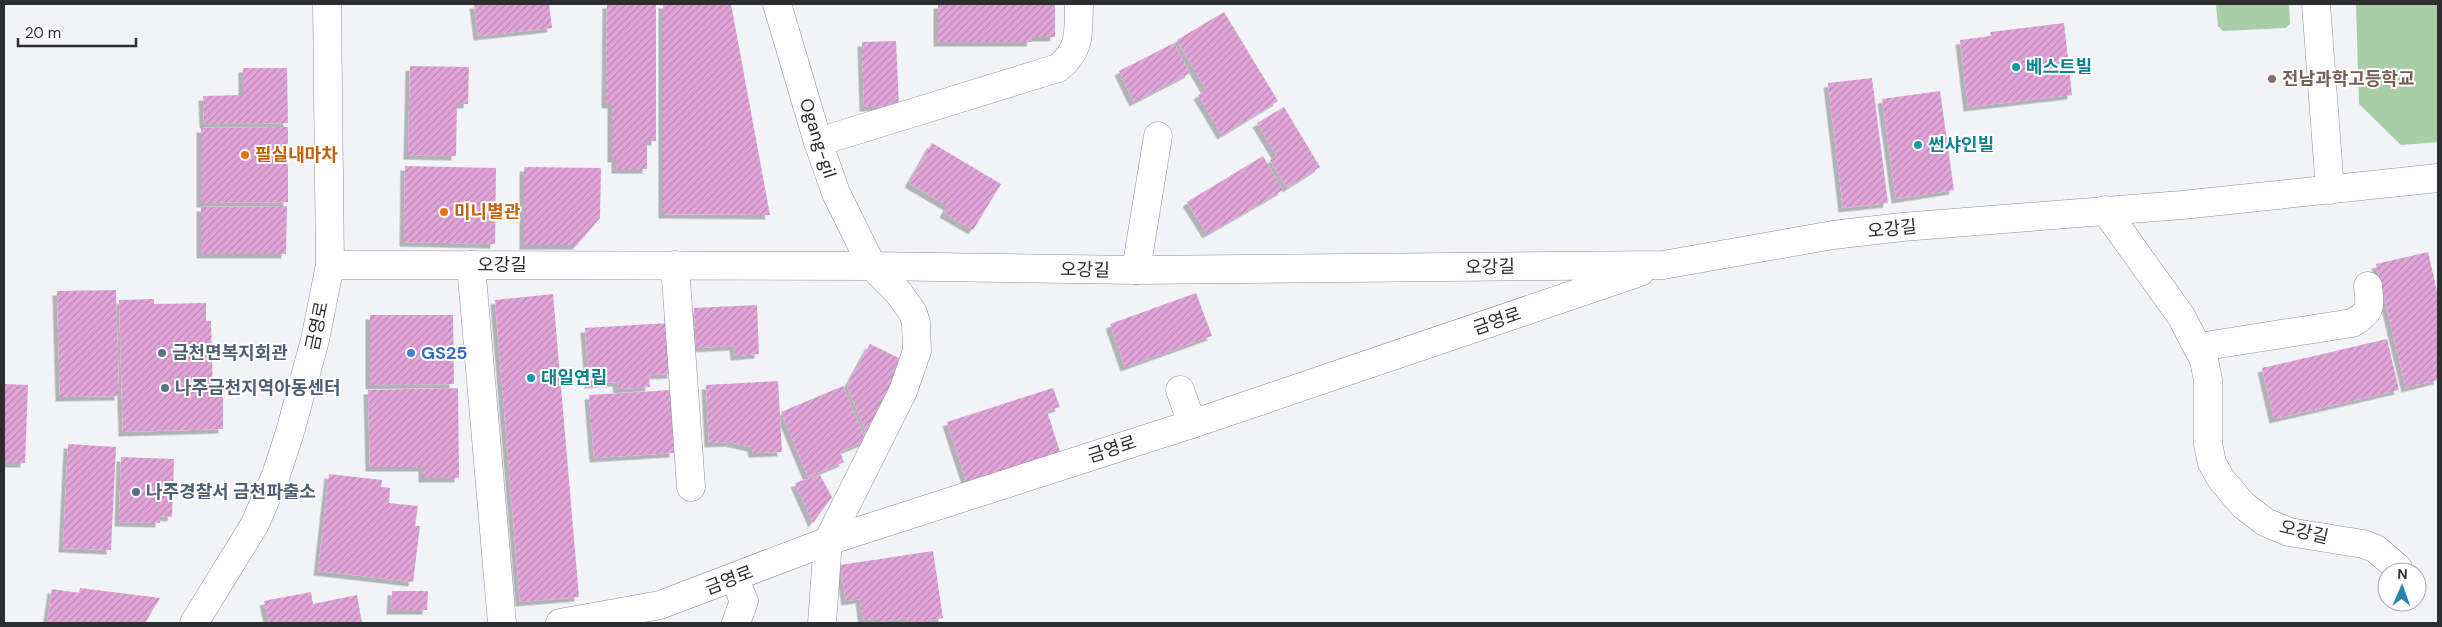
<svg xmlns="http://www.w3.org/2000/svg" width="2442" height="627" viewBox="0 0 2442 627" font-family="'DM Sans','Noto Sans KR',sans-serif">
<defs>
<pattern id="building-hatch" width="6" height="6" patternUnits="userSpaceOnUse" patternTransform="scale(1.25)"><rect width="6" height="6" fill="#e2a5d9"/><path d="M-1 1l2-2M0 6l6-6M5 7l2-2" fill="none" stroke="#b887b0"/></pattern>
<filter id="shadow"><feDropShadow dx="-4.5" dy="4.5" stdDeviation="0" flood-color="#0004"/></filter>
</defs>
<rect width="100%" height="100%" fill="#f1f3f7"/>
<g fill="#a8cda7">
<path d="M 2216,4 L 2289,4 L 2290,24 L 2286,28 L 2223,31 L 2218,26 Z"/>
<path d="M 2356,4 L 2438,4 L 2438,142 L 2401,145 L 2359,104 Z"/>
</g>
<g fill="url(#building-hatch)" filter="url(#shadow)">
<path d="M 474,4 L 549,4 L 552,28 L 478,36 Z"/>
<path d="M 607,4 L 656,4 L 656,141 L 647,141 L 647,169 L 616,169 L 616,158 L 612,158 L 612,104 L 606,104 Z"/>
<path d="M 663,4 L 731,4 L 770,215 L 663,214 Z"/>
<path d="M 938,4 L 1055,4 L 1055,37 L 1032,37 L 1031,42 L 938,42 Z"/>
<path d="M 1224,12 L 1278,101 L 1222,135 L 1198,95 L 1206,90 L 1177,40 Z"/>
<path d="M 2064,23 L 2072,95 L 1968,107 L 1960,40 L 1991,36 L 1990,32 Z"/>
<path d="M 896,41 L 899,106 L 864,107 L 862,42 Z"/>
<path d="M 1174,43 L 1190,73 L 1134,102 L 1119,71 Z"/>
<path d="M 410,66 L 469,67 L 468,104 L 457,104 L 456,156 L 408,155 Z"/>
<path d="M 243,68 L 287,68 L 288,123 L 204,124 L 203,96 L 243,95 Z"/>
<path d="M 1872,78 L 1888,203 L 1843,208 L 1828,83 Z"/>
<path d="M 1940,91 L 1954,190 L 1896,199 L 1882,99 Z"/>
<path d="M 1284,107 L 1320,167 L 1287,188 L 1270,160 L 1277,156 L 1257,123 Z"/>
<path d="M 288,127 L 288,202 L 201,203 L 201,128 Z"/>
<path d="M 932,143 L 1001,184 L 973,230 L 944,213 L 948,206 L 909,183 Z"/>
<path d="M 1263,156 L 1283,190 L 1207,234 L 1187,202 Z"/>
<path d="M 405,166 L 496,168 L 495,244 L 404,242 Z"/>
<path d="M 524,167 L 601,168 L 600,218 L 577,245 L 524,245 Z"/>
<path d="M 287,206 L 286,254 L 201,254 L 201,207 Z"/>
<path d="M 2428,252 L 2438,296 L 2438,380 L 2406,388 L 2376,264 Z"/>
<path d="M 116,290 L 119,396 L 60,397 L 57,291 Z"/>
<path d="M 1196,293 L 1212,336 L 1125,367 L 1110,324 Z"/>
<path d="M 553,294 L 579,597 L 520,602 L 495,300 Z"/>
<path d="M 154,299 L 154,304 L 206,303 L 206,321 L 211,321 L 213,396 L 223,396 L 223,429 L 123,432 L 119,300 Z"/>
<path d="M 757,305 L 759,354 L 735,356 L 734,346 L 696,348 L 694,308 Z"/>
<path d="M 370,315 L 453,315 L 454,384 L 370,385 Z"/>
<path d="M 669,323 L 672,374 L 649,375 L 650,387 L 618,389 L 617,382 L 589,384 L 585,328 Z"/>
<path d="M 2387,339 L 2399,390 L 2274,419 L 2262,368 Z"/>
<path d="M 870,344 L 903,360 L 867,435 L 847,386 Z"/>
<path d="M 778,381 L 782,452 L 753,453 L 752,447 L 729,442 L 709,443 L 706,385 Z"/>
<path d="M 4,384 L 28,385 L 25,463 L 4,463 Z"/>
<path d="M 843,386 L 866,441 L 840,452 L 844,462 L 808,477 L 781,412 Z"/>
<path d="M 458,388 L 459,478 L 423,478 L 423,467 L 370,467 L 368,390 Z"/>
<path d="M 1053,388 L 1060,407 L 1047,411 L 1060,452 L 967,483 L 947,422 Z"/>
<path d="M 671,390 L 674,453 L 594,458 L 589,395 Z"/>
<path d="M 68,444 L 116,447 L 111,550 L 63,548 Z"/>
<path d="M 121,457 L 174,459 L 172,517 L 160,516 L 160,523 L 119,522 Z"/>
<path d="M 329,474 L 382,480 L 381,487 L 390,488 L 389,503 L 418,506 L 415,526 L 420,526 L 413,582 L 318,571 Z"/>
<path d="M 820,475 L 832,497 L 813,523 L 795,483 Z"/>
<path d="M 933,551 L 943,618 L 910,623 L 907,618 L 878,622 L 878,618 L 863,620 L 860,599 L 846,601 L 840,565 Z"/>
<path d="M 80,588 L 160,598 L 145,623 L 47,623 L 52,589 L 79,593 Z"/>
<path d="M 392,591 L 428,591 L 427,610 L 391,610 Z"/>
<path d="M 311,592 L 313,604 L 357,595 L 362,623 L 269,623 L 264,601 Z"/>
</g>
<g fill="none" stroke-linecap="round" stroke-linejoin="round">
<defs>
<g id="minor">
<path d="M 777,4 L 818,142 L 836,193 L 872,266 L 898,292 L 913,313 L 916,323 L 917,351 L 903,391 L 828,541 L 822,623"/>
<path d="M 2316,4 L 2330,190"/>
<path d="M 818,142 L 1058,68 C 1082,49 1078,31 1079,4"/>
<path d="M 2105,210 L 2181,316 L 2204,360 L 2208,380 L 2208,444 L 2212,463 L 2221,479 L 2243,505 L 2265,522 L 2289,532 L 2363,544 L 2376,549 L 2398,568"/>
<path d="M 330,265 L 872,266 L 1136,270 L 1663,265 L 1833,235 L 1902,227 L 2182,205 L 2438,178"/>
<path d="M 471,265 L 502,623"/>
<path d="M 675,265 L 691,487"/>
<path d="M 1136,270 L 1158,136"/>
<path d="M 2199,347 L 2352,323 C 2372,312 2370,307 2368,286"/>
<path d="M 1180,390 L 1192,424"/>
<path d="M 734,578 L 744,601 L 736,623"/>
<path d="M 194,623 L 255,524 L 276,475 L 290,432 L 315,340 L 330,265 L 327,4"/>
<path d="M 560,623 L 660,605 L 828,541 L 1192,424 L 1640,272"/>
</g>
</defs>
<use href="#minor" stroke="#8d8f92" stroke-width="29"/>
<use href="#minor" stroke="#fff" stroke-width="28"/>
</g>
<g fill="#0f9aa8" stroke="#fff" stroke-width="2">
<circle cx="2016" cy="67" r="5"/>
<circle cx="1918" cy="145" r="5"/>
<circle cx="531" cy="378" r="5"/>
</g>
<circle fill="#8d6e63" stroke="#fff" stroke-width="2" cx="2272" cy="79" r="5"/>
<g fill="#e8710a" stroke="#fff" stroke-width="2">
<circle cx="245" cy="155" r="5"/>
<circle cx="444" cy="212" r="5"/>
</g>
<g fill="#5c6f8a" stroke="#fff" stroke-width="2">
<circle cx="162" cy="353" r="5"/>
<circle cx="165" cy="388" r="5"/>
<circle cx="136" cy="492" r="5"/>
</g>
<circle fill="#3f7fe0" stroke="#fff" stroke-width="2" cx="411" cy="353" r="5"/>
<g text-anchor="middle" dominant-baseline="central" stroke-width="4" stroke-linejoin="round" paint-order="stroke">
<g font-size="18" font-weight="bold" fill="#0d838f" stroke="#fff" text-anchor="start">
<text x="2026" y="67">베스트빌</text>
<text x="1928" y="145">썬샤인빌</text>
<text x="541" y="378">대일연립</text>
</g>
<g font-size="18" font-weight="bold" fill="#785e54" stroke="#fff" text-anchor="start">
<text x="2282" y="79">전남과학고등학교</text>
</g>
<g font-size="18" fill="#2d2e30" stroke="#fff">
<text transform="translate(818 138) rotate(72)">Ogang-gil</text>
<text transform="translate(1892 229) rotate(-6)">오강길</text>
<text x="502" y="265">오강길</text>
<text transform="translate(1490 267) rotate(-1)">오강길</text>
<text transform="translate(1085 270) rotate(1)">오강길</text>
<text transform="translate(1497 321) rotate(-19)">금영로</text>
<text transform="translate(317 326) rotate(-78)">금영로</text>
<text transform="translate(1112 449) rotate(-18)">금영로</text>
<text transform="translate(2304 532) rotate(13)">오강길</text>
<text transform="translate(729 580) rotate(-21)">금영로</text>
</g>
<g font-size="18" font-weight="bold" fill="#c56008" stroke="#fff" text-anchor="start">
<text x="255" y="155">필실내마차</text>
<text x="454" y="212">미니별관</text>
</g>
<g font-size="18" font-weight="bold" fill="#4e5e75" stroke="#fff" text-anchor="start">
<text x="172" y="353">금천면복지회관</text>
<text x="175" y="388">나주금천지역아동센터</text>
<text x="146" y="492">나주경찰서 금천파출소</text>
</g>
<g font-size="18" font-weight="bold" fill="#366cbe" stroke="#fff" text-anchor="start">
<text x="421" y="353">GS25</text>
</g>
</g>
<rect width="2442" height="627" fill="none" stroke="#2d2e30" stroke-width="10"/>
<g transform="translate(2402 587) rotate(2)"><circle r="24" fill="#ffffff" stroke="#ababac"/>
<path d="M0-4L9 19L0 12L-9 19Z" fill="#2a84b2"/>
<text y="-8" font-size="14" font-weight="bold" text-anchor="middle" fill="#2d2e30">N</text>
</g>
<path d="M18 38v8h118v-8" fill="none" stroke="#2d2e30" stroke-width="2.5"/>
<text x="25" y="38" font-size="15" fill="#2d2e30" stroke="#ffffff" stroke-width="4" paint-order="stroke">20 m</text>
</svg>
